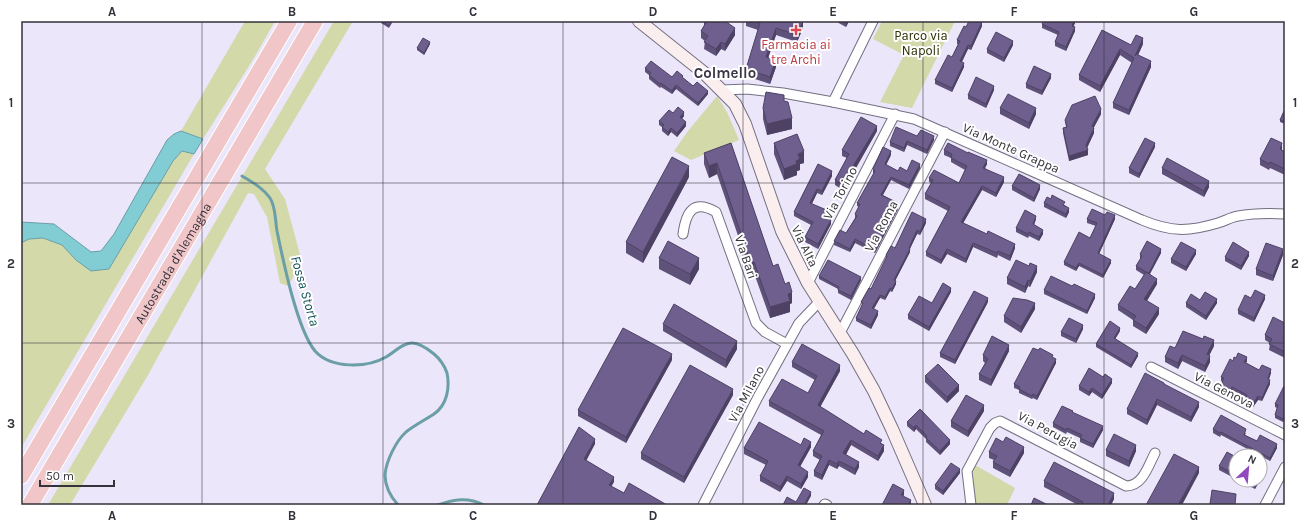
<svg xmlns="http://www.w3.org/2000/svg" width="1306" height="526" viewBox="0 0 1306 526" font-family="Karla,sans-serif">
<rect width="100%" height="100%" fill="#ebe6fa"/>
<g fill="#d3d9a8">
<path d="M 245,21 L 275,21 L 254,58 L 203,139 L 181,131 Z"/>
<path d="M 334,21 L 353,21 L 265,169 L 285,199 L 302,262 L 288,286 L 280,283 L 267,217 L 254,194 L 248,193 L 148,375 L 70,505 L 48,505 Z"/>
<path d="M 882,21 L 955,21 L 912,108 L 880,102 L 904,55 L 873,39 Z"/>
<path d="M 717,96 L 727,112 L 739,140 L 691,160 L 674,151 L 688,131 Z"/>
<path d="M 182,151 L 194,154 L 21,448 L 21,243 L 29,239 L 43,238 L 62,245 L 76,260 L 109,269 L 173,161 Z"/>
<path d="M 975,465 L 1015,488 L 1007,505 L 975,505 L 973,470 Z"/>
</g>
<path fill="#82cdd4" stroke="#6b9ea6" d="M 181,131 L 203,139 L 194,154 L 182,151 L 173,161 L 109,269 L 91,271 L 76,260 L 62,245 L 43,238 L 29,239 L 21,243 L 21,222 L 54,224 L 91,252 L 101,251 L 114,234 L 167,140 L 174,134 Z"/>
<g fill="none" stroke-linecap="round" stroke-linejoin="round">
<g stroke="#6b9ea6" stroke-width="3">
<path d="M 242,176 C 252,182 263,188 270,198 C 276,207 275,220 277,231 C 283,260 297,329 315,351 C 331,369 367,368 386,357 C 395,352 402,343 412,343 C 420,343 428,349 434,354 C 439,358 445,366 447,373 C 450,388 447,405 434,414 C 425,420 415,425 406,432 C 396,441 386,461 385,475 C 385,486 391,497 398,505"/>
<path d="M 438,505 C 454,499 468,497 484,505"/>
</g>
<defs>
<g id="minor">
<path d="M 722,90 L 747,89 L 783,93 L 833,102 L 914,119 L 1142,220 C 1171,232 1188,232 1218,223 C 1225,221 1231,217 1238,216 C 1254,213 1269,213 1285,214"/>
<path d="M 833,102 L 873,21"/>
<path d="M 683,234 C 686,212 693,199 716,212 L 756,323 L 765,332 L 787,344"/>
<path d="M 808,283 L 895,114"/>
<path d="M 840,333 L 945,132"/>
<path d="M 1151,367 L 1285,435"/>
<path d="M 703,505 L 758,397 L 799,323 L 820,301"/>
<path d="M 824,505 L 825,504 L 827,505"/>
<path d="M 971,505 L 967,471 L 990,428 L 995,423 L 1000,421 L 1126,486 C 1143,486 1148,466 1155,453"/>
<path d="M 1265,505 L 1285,467"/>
</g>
<path id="secondary" d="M 639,21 L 703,72 L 735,104 L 745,124 L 782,231 L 808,283 L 853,354 L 874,391 L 892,429 L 925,505"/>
<g id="motorway">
<path d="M 21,476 L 289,21"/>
<path id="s1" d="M 30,505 L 315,21"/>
</g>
</defs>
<use href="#minor" stroke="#746f81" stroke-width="11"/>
<use href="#secondary" stroke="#746f81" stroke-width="14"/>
<use href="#motorway" stroke="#fff" stroke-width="18"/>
<use href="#minor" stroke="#fff" stroke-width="9"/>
<use href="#secondary" stroke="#fbeeef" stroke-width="12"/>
<use href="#motorway" stroke="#f1c6c9" stroke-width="16"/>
</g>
<g fill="#5f527a">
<path d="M 382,21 L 393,21 L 389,28 L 381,23 Z"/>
<path d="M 704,21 L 725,21 L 735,35 L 725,51 L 721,49 L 716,56 L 704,49 L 705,41 L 701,38 L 701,31 L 704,26 Z"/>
<path d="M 746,21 L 803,21 L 803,28 L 797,42 L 776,35 L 768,58 L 776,67 L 770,84 L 746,76 L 746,69 L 758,30 L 746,26 Z"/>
<path d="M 835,21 L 849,21 L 846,27 Z"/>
<path d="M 1075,21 L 1075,23 L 1073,27 L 1075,31 L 1066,51 L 1055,46 L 1055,42 L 1058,35 L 1042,28 L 1042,24 Z"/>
<path d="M 982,26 L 971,50 L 968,49 L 962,62 L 964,67 L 952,92 L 935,84 L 935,80 L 952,57 L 958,44 L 957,44 L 957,40 L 966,27 Z"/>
<path d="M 1102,30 L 1131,45 L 1143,44 L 1138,55 L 1151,67 L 1129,115 L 1113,108 L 1113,103 L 1132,63 L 1120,55 L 1100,92 L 1079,80 L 1079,75 Z"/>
<path d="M 430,44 L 424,55 L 417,50 L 417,48 Z"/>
<path d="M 1013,45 L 1004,62 L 987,53 L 987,49 Z"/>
<path d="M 645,68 L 672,77 L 683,78 L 693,86 L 708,94 L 698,106 L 676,89 L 672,94 L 661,87 L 660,88 L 649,79 L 649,75 L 645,72 Z"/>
<path d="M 1051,78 L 1042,95 L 1026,88 L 1026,84 Z"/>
<path d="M 994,90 L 986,108 L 968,99 L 968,95 Z"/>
<path d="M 784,101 L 792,129 L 767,135 L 763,119 L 763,108 Z"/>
<path d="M 1000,108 L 1036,114 L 1029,129 L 1000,114 Z"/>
<path d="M 1285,111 L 1285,124 L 1280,122 L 1280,120 Z"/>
<path d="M 673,113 L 684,116 L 682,119 L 686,126 L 677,137 L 671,132 L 668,136 L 662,131 L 662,127 L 659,125 L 659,121 Z"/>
<path d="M 1101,114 L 1094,127 L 1094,133 L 1087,148 L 1088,155 L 1069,161 L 1063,133 L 1063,128 L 1066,127 L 1065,120 Z"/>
<path d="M 877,131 L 855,170 L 855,175 L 846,192 L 835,185 L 835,180 L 847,158 L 842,156 L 842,150 Z"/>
<path d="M 917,136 L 934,140 L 927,154 L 907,145 L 904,152 L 890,146 L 890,142 Z"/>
<path d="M 731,143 L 773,266 L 792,303 L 790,304 L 790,312 L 770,318 L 754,273 L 751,274 L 717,174 L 709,178 L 704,164 L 704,153 Z"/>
<path d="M 774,143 L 804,163 L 800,164 L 800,170 L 797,171 L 797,175 L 784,180 L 774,154 Z"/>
<path d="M 1155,147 L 1139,178 L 1129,173 L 1129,168 Z"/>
<path d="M 1282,149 L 1282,150 L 1285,152 L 1285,175 L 1270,168 L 1269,170 L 1260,165 L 1260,159 Z"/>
<path d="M 944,150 L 987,164 L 985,168 L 1004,182 L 996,197 L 982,190 L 963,223 L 1015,248 L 1010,261 L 998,255 L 997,258 L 973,247 L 966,263 L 947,254 L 941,264 L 926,256 L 926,252 L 948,211 L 925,199 L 925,194 L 931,183 L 929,182 L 929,178 L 959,183 L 965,170 L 951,162 L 951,158 L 944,155 Z"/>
<path d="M 891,155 L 886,165 L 898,171 L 907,171 L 920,168 L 909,189 L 891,180 L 883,195 L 898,203 L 898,209 L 875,253 L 855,243 L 850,252 L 834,245 L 834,241 L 846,233 L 855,218 L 855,214 L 859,207 L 857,206 L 857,203 L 874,173 L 873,173 L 873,169 Z"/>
<path d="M 818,164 L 832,176 L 822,195 L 817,193 L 812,204 L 829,216 L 828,218 L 831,224 L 818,249 L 805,242 L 805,237 L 811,225 L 794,216 L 794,212 Z"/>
<path d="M 1162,168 L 1209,187 L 1204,197 L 1162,174 Z"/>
<path d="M 689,177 L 643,263 L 626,253 L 626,242 Z"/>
<path d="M 1012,186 L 1040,189 L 1034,202 L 1012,190 Z"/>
<path d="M 1044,203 L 1065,205 L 1069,212 L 1066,218 L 1044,207 Z"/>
<path d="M 1105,215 L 1115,219 L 1099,254 L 1111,263 L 1103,278 L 1079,266 L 1076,271 L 1064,265 L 1064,262 L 1090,238 L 1096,226 L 1087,223 L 1087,219 Z"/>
<path d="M 1036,219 L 1034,225 L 1043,234 L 1039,241 L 1029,236 L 1028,238 L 1016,232 L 1016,228 Z"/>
<path d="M 926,223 L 920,235 L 917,234 L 910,248 L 910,252 L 895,281 L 896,284 L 892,292 L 890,291 L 885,300 L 880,298 L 874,309 L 878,315 L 871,329 L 856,321 L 856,318 L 862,305 L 861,302 L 871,289 L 886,259 L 886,255 Z"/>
<path d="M 1161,253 L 1150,274 L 1157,284 L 1147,301 L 1159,314 L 1146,334 L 1133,326 L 1133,320 L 1118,310 L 1118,305 L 1135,289 L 1144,275 L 1136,270 L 1136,266 L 1141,259 L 1140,258 L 1140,254 Z"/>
<path d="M 1196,254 L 1186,271 L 1171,263 L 1171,259 Z"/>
<path d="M 1283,255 L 1273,281 L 1256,275 L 1256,269 Z"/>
<path d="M 1249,256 L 1241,270 L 1225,261 L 1225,257 Z"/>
<path d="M 659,258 L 699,269 L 690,285 L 659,269 Z"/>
<path d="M 1037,272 L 1030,287 L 1028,286 L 1025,293 L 1007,284 L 1007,278 Z"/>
<path d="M 819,276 L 861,280 L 851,300 L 838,293 L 838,289 L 819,279 Z"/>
<path d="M 1044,290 L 1095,298 L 1087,314 L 1044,294 Z"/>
<path d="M 951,292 L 929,331 L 908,319 L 908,315 L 932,303 Z"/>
<path d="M 1251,298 L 1265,299 L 1254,322 L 1238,314 L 1238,310 Z"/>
<path d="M 1200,300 L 1217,303 L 1206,320 L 1186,307 L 1186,303 Z"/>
<path d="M 988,302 L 955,364 L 940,357 L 940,353 Z"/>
<path d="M 1035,309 L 1021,333 L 1004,322 L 1004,316 Z"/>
<path d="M 1285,323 L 1285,358 L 1269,350 L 1270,343 L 1265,340 L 1265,335 Z"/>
<path d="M 663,324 L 737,349 L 726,368 L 663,331 Z"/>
<path d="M 1083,329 L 1076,343 L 1061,336 L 1061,332 Z"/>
<path d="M 1120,331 L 1115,339 L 1138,356 L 1131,368 L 1096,347 L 1096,344 Z"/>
<path d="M 1214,346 L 1209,355 L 1210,362 L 1205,372 L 1182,361 L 1178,369 L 1165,362 L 1165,357 L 1175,348 Z"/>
<path d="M 1009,351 L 991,386 L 979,380 L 979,374 L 985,363 L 983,361 L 983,355 Z"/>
<path d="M 1053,358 L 1056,363 L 1037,400 L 1033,398 L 1032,399 L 1019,393 L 1019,390 L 1014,388 L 1014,384 Z"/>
<path d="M 672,360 L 626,443 L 578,416 L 578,410 Z"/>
<path d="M 1233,361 L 1247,361 L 1246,363 L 1259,370 L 1271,373 L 1269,379 L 1270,384 L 1262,401 L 1258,400 L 1253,407 L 1245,403 L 1245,400 L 1246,397 L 1232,390 L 1229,395 L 1221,391 L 1222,381 L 1221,381 L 1221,377 Z"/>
<path d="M 792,362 L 840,371 L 820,407 L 864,434 L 882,444 L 884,451 L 878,461 L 851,445 L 846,455 L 859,467 L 855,475 L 839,466 L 837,469 L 829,465 L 822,480 L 814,476 L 814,471 L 820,460 L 813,456 L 813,451 L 821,435 L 769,406 L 769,401 L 808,393 L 815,380 L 792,367 Z"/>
<path d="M 925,376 L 959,391 L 947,403 L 925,382 Z"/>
<path d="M 1112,383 L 1102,399 L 1092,392 L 1089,396 L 1079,390 L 1079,386 Z"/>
<path d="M 1164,384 L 1199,407 L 1191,422 L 1157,405 L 1147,425 L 1127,414 L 1127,409 Z"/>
<path d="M 1285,387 L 1285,418 L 1283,422 L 1275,418 L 1275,415 L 1277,408 L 1275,407 L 1275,404 Z"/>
<path d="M 733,395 L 684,483 L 641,459 L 641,453 Z"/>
<path d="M 920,409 L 950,444 L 940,455 L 926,442 L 926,439 L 916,429 L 914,432 L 907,426 L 907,422 Z"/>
<path d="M 984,411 L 968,437 L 951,427 L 951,421 Z"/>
<path d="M 1073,413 L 1103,430 L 1093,448 L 1080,442 L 1080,438 L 1067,432 L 1066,434 L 1053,427 L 1053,423 Z"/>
<path d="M 1213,429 L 1246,433 L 1245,435 L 1257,441 L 1277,448 L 1270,461 L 1221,435 L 1220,437 L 1213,433 Z"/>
<path d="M 801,445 L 811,447 L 800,467 L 808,477 L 801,489 L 787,481 L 780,492 L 760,481 L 760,476 L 766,465 L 744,454 L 744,448 Z"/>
<path d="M 1106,450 L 1136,451 L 1129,467 L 1106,456 Z"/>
<path d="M 989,452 L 1024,453 L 1010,477 L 993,468 L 993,462 L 994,460 L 989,458 Z"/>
<path d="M 1236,457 L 1236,479 L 1219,470 L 1219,466 Z"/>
<path d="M 960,473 L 943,495 L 935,489 L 935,485 Z"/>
<path d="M 1263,475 L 1255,489 L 1238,480 L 1260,480 Z"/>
<path d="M 1044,481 L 1114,499 L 1111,505 L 1078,505 L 1044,487 Z"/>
</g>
<g fill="#4d4263">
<path d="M 803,21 L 803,28 L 797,42 L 797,35 Z"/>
<path d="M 846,21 L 849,21 L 846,27 Z"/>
<path d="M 1074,21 L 1075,21 L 1075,23 L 1072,30 L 1072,26 Z"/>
<path d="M 982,22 L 982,26 L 971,50 L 971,46 Z"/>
<path d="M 1075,27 L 1075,31 L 1066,51 L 1066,47 Z"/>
<path d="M 735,28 L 735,35 L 725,51 L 725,44 Z"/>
<path d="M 776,28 L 776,35 L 766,64 L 766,57 Z"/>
<path d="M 1143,38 L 1143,44 L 1135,62 L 1135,56 Z"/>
<path d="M 1013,41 L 1013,45 L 1004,62 L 1004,58 Z"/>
<path d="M 430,42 L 430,44 L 424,55 L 424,53 Z"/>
<path d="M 721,42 L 721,49 L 716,56 L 716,49 Z"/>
<path d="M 968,45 L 968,49 L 960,65 L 960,61 Z"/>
<path d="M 1120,49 L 1120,55 L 1100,92 L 1100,86 Z"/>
<path d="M 776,60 L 776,67 L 770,84 L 770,77 Z"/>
<path d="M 1151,61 L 1151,67 L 1129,115 L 1129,110 Z"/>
<path d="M 964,63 L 964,67 L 952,92 L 952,88 Z"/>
<path d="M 1051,74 L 1051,78 L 1042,95 L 1042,91 Z"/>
<path d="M 676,85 L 676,89 L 672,94 L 672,91 Z"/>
<path d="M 994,86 L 994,90 L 986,108 L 986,104 Z"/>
<path d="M 708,91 L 708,94 L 698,106 L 698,103 Z"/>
<path d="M 1036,108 L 1036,114 L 1029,129 L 1029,123 Z"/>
<path d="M 1101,109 L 1101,114 L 1092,131 L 1092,126 Z"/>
<path d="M 684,112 L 684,116 L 680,121 L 680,117 Z"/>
<path d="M 792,118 L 792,129 L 767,135 L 767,124 Z"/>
<path d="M 686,122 L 686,126 L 677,137 L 677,133 Z"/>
<path d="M 877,126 L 877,131 L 852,174 L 852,168 Z"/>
<path d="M 671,128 L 671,132 L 668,136 L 668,132 Z"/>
<path d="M 1094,128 L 1094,133 L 1086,150 L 1086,145 Z"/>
<path d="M 934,136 L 934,140 L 927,154 L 927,150 Z"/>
<path d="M 907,141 L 907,145 L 904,152 L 904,148 Z"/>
<path d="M 1155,143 L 1155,147 L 1139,178 L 1139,174 Z"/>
<path d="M 1282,143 L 1282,149 L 1280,155 L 1280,149 Z"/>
<path d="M 1088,150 L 1088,155 L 1069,161 L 1069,156 Z"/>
<path d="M 804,151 L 804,163 L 800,164 L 800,170 L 797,171 L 797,175 L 784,180 L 784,169 L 796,161 L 798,154 Z"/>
<path d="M 891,151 L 891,155 L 885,167 L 885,164 Z"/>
<path d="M 987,160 L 987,164 L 983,172 L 983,168 Z"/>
<path d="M 717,163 L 717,174 L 709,178 L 709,166 Z"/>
<path d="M 920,164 L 920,168 L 909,189 L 909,185 Z"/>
<path d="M 689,166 L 689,177 L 643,263 L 643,252 Z"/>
<path d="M 855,170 L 855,175 L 846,192 L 846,186 Z"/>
<path d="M 832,171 L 832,176 L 822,195 L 822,191 Z"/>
<path d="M 891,177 L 891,180 L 881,198 L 881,195 Z"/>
<path d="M 1004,177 L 1004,182 L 996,197 L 996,193 Z"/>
<path d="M 1209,181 L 1209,187 L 1204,197 L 1204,191 Z"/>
<path d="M 1040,185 L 1040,189 L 1034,202 L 1034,198 Z"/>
<path d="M 982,186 L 982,190 L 961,227 L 961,222 Z"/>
<path d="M 817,189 L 817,193 L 810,207 L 810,203 Z"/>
<path d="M 898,206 L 898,209 L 875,253 L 875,250 Z"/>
<path d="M 1069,208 L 1069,212 L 1066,218 L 1066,214 Z"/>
<path d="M 829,211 L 829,216 L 826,222 L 826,217 Z"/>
<path d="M 1115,215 L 1115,219 L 1098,256 L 1098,253 Z"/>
<path d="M 1036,216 L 1036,219 L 1033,227 L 1033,224 Z"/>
<path d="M 926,219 L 926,223 L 920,235 L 920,232 Z"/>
<path d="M 831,220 L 831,224 L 818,249 L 818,244 Z"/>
<path d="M 917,230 L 917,234 L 909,251 L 909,248 Z"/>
<path d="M 1043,230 L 1043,234 L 1039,241 L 1039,237 Z"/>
<path d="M 855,239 L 855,243 L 850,252 L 850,249 Z"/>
<path d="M 973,243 L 973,247 L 966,263 L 966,259 Z"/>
<path d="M 1015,244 L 1015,248 L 1010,261 L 1010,256 Z"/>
<path d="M 910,249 L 910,252 L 894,283 L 894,280 Z"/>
<path d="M 947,249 L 947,254 L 941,264 L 941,260 Z"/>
<path d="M 1161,249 L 1161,253 L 1148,277 L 1148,274 Z"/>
<path d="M 1283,249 L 1283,255 L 1273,281 L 1273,276 Z"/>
<path d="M 1196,250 L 1196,254 L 1186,271 L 1186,267 Z"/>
<path d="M 1249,252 L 1249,256 L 1241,270 L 1241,266 Z"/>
<path d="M 699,258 L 699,269 L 690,285 L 690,274 Z"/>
<path d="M 1111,260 L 1111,263 L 1103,278 L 1103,275 Z"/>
<path d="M 754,262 L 754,273 L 751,274 L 751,263 Z"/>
<path d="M 1079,263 L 1079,266 L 1076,271 L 1076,268 Z"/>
<path d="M 1037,266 L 1037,272 L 1030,287 L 1030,281 Z"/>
<path d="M 861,277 L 861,280 L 851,300 L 851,296 Z"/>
<path d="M 1157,279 L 1157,284 L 1144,305 L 1144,299 Z"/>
<path d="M 1028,280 L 1028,286 L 1025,293 L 1025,287 Z"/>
<path d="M 896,281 L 896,284 L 892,292 L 892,289 Z"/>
<path d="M 890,288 L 890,291 L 885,300 L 885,297 Z"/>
<path d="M 951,288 L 951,292 L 929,331 L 929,327 Z"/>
<path d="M 792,292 L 792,303 L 790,304 L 790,312 L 770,318 L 770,307 L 788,294 Z"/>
<path d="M 1095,294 L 1095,298 L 1087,314 L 1087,311 Z"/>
<path d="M 880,295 L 880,298 L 872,311 L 872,308 Z"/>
<path d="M 1265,295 L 1265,299 L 1254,322 L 1254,318 Z"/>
<path d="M 988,298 L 988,302 L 955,364 L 955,360 Z"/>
<path d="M 1217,299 L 1217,303 L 1206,320 L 1206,316 Z"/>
<path d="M 1035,303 L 1035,309 L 1021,333 L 1021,327 Z"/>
<path d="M 1159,308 L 1159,314 L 1146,334 L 1146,328 Z"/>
<path d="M 878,311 L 878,315 L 871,329 L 871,325 Z"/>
<path d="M 1083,325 L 1083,329 L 1076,343 L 1076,339 Z"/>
<path d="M 1120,328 L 1120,331 L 1114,341 L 1114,338 Z"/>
<path d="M 1214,340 L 1214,346 L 1207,360 L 1207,354 Z"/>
<path d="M 737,341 L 737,349 L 726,368 L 726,360 Z"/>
<path d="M 1009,345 L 1009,351 L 991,386 L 991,380 Z"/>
<path d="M 1138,353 L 1138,356 L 1131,368 L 1131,365 Z"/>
<path d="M 672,354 L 672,360 L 626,443 L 626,437 Z"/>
<path d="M 1182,355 L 1182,361 L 1178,369 L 1178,363 Z"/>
<path d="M 1210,356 L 1210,362 L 1205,372 L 1205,366 Z"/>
<path d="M 1247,357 L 1247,361 L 1244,366 L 1244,362 Z"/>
<path d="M 1056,359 L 1056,363 L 1037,400 L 1037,396 Z"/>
<path d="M 840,365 L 840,371 L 818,411 L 818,405 Z"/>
<path d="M 1271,369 L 1271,373 L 1268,382 L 1268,379 Z"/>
<path d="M 1112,379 L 1112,383 L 1102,399 L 1102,395 Z"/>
<path d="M 1270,380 L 1270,384 L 1262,401 L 1262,398 Z"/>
<path d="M 959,385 L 959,391 L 947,403 L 947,397 Z"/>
<path d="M 1232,387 L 1232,390 L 1229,395 L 1229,392 Z"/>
<path d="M 1092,388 L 1092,392 L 1089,396 L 1089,392 Z"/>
<path d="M 733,389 L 733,395 L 684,483 L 684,477 Z"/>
<path d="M 1258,396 L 1258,400 L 1253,407 L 1253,404 Z"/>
<path d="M 1157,399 L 1157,405 L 1147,425 L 1147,420 Z"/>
<path d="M 1199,402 L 1199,407 L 1191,422 L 1191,417 Z"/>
<path d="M 984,405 L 984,411 L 968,437 L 968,431 Z"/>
<path d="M 1285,414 L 1285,418 L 1283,422 L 1283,419 Z"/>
<path d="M 916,425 L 916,429 L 914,432 L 914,428 Z"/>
<path d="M 1103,426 L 1103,430 L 1093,448 L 1093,444 Z"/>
<path d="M 595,439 L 595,444 L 584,465 L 584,459 Z"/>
<path d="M 851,440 L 851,445 L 843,459 L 843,453 Z"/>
<path d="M 950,440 L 950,444 L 940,455 L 940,451 Z"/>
<path d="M 811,442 L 811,447 L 798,470 L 798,465 Z"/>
<path d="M 1277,444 L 1277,448 L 1270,461 L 1270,458 Z"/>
<path d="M 884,445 L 884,451 L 878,461 L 878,456 Z"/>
<path d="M 1136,445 L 1136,451 L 1129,467 L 1129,461 Z"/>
<path d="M 1024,447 L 1024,453 L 1010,477 L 1010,471 Z"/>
<path d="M 829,460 L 829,465 L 822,480 L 822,475 Z"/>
<path d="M 839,461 L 839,466 L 837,469 L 837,464 Z"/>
<path d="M 859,462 L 859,467 L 855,475 L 855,469 Z"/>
<path d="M 1199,467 L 1199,473 L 1182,505 L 1178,505 Z"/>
<path d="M 960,469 L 960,473 L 943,495 L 943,491 Z"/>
<path d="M 1263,471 L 1263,475 L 1255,489 L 1255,485 L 1258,480 L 1260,480 L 1260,476 Z"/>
<path d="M 808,472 L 808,477 L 801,489 L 801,484 Z"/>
<path d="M 787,476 L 787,481 L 780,492 L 780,487 Z"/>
<path d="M 614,477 L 614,482 L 609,491 L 609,485 Z"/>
<path d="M 904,490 L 904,496 L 901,495 Z"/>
<path d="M 811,492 L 811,496 L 806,505 L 804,505 Z"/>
<path d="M 1114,493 L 1114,499 L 1111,505 L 1108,505 Z"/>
<path d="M 911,500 L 911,505 L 908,505 Z"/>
</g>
<g fill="#6e5f8e" stroke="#4d4263">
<path d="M 382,21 L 392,21 L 389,26 Z"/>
<path d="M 707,21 L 725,21 L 735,28 L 725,44 L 721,42 L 716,49 L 704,42 L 708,36 L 701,31 Z"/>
<path d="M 754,21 L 803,21 L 797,35 L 776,28 L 766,57 L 776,60 L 770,77 L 746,69 L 760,23 Z"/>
<path d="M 969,21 L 978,21 L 982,22 L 971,46 L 968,45 L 960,61 L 964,63 L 952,88 L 935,80 L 948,55 L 952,57 L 960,41 L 957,40 L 964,26 L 966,27 Z"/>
<path d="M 1044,21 L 1074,21 L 1072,26 L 1075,27 L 1066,47 L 1055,42 L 1059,32 L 1042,24 Z"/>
<path d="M 1102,30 L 1131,45 L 1136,35 L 1143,38 L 1135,56 L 1136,54 L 1151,61 L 1129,110 L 1113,103 L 1134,58 L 1120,49 L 1100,86 L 1079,75 Z"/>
<path d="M 996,32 L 1013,41 L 1004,58 L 987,49 Z"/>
<path d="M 423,38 L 430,42 L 424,53 L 417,48 Z"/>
<path d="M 651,61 L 672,77 L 677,71 L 683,76 L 682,77 L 693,86 L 697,82 L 708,91 L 698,103 L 676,85 L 672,91 L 661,83 L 660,84 L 649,75 L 651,73 L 645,68 Z"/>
<path d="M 1034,66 L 1051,74 L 1042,91 L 1026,84 Z"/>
<path d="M 976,77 L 994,86 L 986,104 L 968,95 Z"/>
<path d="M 766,92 L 784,95 L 784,101 L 788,102 L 792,118 L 767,124 L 763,108 Z"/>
<path d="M 1008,94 L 1036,108 L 1029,123 L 1000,108 Z"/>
<path d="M 1095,96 L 1101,109 L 1092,126 L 1094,128 L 1086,145 L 1088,150 L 1069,156 L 1063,128 L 1067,127 L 1065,120 L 1072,105 Z"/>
<path d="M 678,107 L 684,112 L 680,117 L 686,122 L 677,133 L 671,128 L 668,132 L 662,127 L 664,125 L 659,121 L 669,110 L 673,113 Z"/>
<path d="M 1284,111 L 1285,111 L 1285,122 L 1280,120 Z"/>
<path d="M 861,117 L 877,126 L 852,168 L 855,170 L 846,186 L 835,180 L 849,154 L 842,150 Z"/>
<path d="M 896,127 L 917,136 L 921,130 L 934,136 L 927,150 L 907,141 L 904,148 L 890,142 Z"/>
<path d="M 797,134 L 804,151 L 798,154 L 800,159 L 796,161 L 797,164 L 784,169 L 774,143 Z"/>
<path d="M 1145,138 L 1155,143 L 1139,174 L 1129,168 Z"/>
<path d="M 1271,138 L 1282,143 L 1280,149 L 1285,152 L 1285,169 L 1270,162 L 1269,164 L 1260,159 Z"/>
<path d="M 731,143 L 773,266 L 778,264 L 785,284 L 789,282 L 792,292 L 788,294 L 790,301 L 770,307 L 754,262 L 751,263 L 717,163 L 709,166 L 704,153 Z"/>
<path d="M 948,143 L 968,153 L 968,152 L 987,160 L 983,168 L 1004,177 L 996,193 L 982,186 L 961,222 L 987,234 L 988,231 L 1015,244 L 1010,256 L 998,251 L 997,253 L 973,243 L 966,259 L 947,249 L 941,260 L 926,252 L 950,207 L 925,194 L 933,180 L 929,178 L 934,170 L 959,183 L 967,166 L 951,158 L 952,154 L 944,150 Z"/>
<path d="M 883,147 L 891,151 L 885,164 L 898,171 L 900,167 L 907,171 L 912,160 L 920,164 L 909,185 L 891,177 L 881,195 L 898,203 L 898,206 L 875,250 L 855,239 L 850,249 L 834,241 L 840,230 L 846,233 L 857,216 L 855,214 L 860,204 L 857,203 L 875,171 L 873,169 Z"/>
<path d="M 672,157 L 689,166 L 643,252 L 626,242 Z"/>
<path d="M 1167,158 L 1209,181 L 1204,191 L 1162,168 Z"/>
<path d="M 818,164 L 832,171 L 822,191 L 817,189 L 810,203 L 829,211 L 826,217 L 831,220 L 818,244 L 805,237 L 813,222 L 794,212 Z"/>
<path d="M 1019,174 L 1040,185 L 1034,198 L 1012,186 Z"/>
<path d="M 1052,195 L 1065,202 L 1063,205 L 1069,208 L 1066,214 L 1044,203 L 1047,197 L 1051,199 Z"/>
<path d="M 1092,209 L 1105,215 L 1107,212 L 1115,215 L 1098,253 L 1111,260 L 1103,275 L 1079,263 L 1076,268 L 1064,262 L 1079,232 L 1090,238 L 1097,223 L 1087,219 Z"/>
<path d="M 1025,210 L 1036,216 L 1033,224 L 1043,230 L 1039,237 L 1029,232 L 1028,234 L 1016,228 Z"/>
<path d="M 912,212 L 926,219 L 920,232 L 917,230 L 909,248 L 910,249 L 894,280 L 896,281 L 892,289 L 890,288 L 885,297 L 880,295 L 872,308 L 878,311 L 871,325 L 856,318 L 863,303 L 861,302 L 869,288 L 871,289 L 887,256 L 886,255 L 891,246 L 895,248 Z"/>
<path d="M 668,241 L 699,258 L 690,274 L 659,258 Z"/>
<path d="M 1147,241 L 1161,249 L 1149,273 L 1146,272 L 1136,266 L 1142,256 L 1140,254 Z"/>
<path d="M 1181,242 L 1196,250 L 1186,267 L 1171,259 Z"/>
<path d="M 1233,242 L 1249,252 L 1241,266 L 1225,257 Z"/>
<path d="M 1266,243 L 1283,249 L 1273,276 L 1256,269 Z"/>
<path d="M 828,260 L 861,277 L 851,296 L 838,290 L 839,287 L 819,276 Z"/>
<path d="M 1016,260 L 1029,266 L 1030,263 L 1037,266 L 1030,281 L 1028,280 L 1025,287 L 1007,278 Z"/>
<path d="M 1146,272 L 1157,279 L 1144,299 L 1159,308 L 1146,328 L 1133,320 L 1136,316 L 1118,305 L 1130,286 L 1135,289 Z"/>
<path d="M 1051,276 L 1072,286 L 1074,284 L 1095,294 L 1087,311 L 1044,290 Z"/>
<path d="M 943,283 L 951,288 L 929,327 L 908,315 L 919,296 L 932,303 Z"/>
<path d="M 1255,290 L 1265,295 L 1254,318 L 1238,310 L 1245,295 L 1251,298 Z"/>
<path d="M 974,291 L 988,298 L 955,360 L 940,353 Z"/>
<path d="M 1205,292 L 1217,299 L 1206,316 L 1186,303 L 1191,294 L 1200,300 Z"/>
<path d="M 1013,298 L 1027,300 L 1035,303 L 1021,327 L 1004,316 Z"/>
<path d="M 674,304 L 737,341 L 726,360 L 663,324 Z"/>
<path d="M 1273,317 L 1285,323 L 1285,352 L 1269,344 L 1272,339 L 1265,335 Z"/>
<path d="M 1069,318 L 1083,325 L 1076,339 L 1061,332 Z"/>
<path d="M 1110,321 L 1120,328 L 1114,338 L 1138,353 L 1131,365 L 1096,344 Z"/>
<path d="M 623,328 L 672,354 L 626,437 L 578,410 Z"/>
<path d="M 1183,331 L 1203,339 L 1204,336 L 1214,340 L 1207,354 L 1210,356 L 1205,366 L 1182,355 L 1178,363 L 1165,357 L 1170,346 L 1175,348 Z"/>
<path d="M 992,336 L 1009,345 L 991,380 L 979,374 L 988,359 L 983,355 Z"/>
<path d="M 802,344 L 840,365 L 818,405 L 864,434 L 866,430 L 882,440 L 880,443 L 884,445 L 878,456 L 851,440 L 843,453 L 859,462 L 855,469 L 839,461 L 837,464 L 829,460 L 822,475 L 814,471 L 822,456 L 813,451 L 824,431 L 769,401 L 782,379 L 808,393 L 817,376 L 792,362 Z"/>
<path d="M 1033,348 L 1038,350 L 1040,348 L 1053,355 L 1052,357 L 1056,359 L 1037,396 L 1033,394 L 1032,396 L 1019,389 L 1020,387 L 1014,384 Z"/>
<path d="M 1238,353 L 1247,357 L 1244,362 L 1246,363 L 1259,370 L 1262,365 L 1271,369 L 1268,379 L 1270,380 L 1262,398 L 1258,396 L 1253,404 L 1245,400 L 1247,395 L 1232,387 L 1229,392 L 1221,387 L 1223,383 L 1222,382 L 1224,378 L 1221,377 L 1230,359 L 1233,361 L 1234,357 L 1236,358 Z"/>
<path d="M 938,364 L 959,385 L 947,397 L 925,376 Z"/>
<path d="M 690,365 L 733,389 L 684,477 L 641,453 Z"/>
<path d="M 1089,368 L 1103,377 L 1105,374 L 1112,379 L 1102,395 L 1092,388 L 1089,392 L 1079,386 Z"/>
<path d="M 1145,373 L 1164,383 L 1164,384 L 1199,402 L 1191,417 L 1157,399 L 1147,420 L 1127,409 Z"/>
<path d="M 1284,386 L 1285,387 L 1285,414 L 1283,419 L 1275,415 L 1278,405 L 1275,404 Z"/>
<path d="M 966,395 L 984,405 L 968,431 L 951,421 Z"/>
<path d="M 1062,406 L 1073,411 L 1072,412 L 1103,426 L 1093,444 L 1080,438 L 1082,435 L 1067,428 L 1066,430 L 1053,423 Z"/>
<path d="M 920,409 L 950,440 L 940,451 L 926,438 L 927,436 L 916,425 L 914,428 L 907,422 Z"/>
<path d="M 1221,415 L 1246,429 L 1244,435 L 1257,441 L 1260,435 L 1277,444 L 1270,458 L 1221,432 L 1220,433 L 1213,429 Z"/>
<path d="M 759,422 L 801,445 L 804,438 L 811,442 L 798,465 L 808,472 L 801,484 L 787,476 L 780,487 L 760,476 L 768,461 L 744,448 Z"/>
<path d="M 579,427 L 595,439 L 584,459 L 614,477 L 609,485 L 624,493 L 629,483 L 667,505 L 537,505 Z"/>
<path d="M 1114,434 L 1136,445 L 1129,461 L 1106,450 Z"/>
<path d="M 1006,437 L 1024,447 L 1010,471 L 993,462 L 997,456 L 989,452 L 996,438 L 1003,442 Z"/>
<path d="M 1227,452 L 1236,457 L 1236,475 L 1219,466 Z"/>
<path d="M 1174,454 L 1199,467 L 1178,505 L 1146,505 Z"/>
<path d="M 1054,462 L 1114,493 L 1108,505 L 1082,505 L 1083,502 L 1044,481 Z"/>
<path d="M 951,463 L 960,469 L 943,491 L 935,485 Z"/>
<path d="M 1260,470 L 1263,471 L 1260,476 Z"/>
<path d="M 1246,480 L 1258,480 L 1255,485 Z"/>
<path d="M 893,484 L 904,490 L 901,495 L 911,500 L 908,505 L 882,505 Z"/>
<path d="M 804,488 L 811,492 L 804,505 L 783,505 L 787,497 L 796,502 Z"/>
<path d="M 1212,490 L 1236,494 L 1235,505 L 1215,505 L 1210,504 Z"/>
<path d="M 1034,498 L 1048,505 L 1031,505 Z"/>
</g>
<path fill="none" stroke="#34323a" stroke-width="1" stroke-opacity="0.55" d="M 202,21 L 202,505M 383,21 L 383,505M 563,21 L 563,505M 743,21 L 743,505M 923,21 L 923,505M 1104,21 L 1104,505M 21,183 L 1285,183M 21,343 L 1285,343"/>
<path fill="#e0444e" stroke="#fff" stroke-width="1.5" d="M794 24h4v4h4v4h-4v4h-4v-4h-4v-4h4z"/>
<g text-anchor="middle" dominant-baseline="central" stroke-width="4" stroke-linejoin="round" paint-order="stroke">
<g font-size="13" fill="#2b2e02" stroke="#fff">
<text x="921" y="35">Parco via<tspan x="921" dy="15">Napoli</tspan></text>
</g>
<g font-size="13" fill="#be3a42" stroke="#fff">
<text x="796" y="44">Farmacia ai<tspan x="796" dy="15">tre Archi</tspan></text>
</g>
<g font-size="13" fill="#34323a" stroke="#fff">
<text transform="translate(1011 148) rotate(24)">Via Monte Grappa</text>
<text transform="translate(840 193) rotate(-62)">Via Torino</text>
<text transform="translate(881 226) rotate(-62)">Via Roma</text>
<text transform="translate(805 246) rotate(64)">Via Alta</text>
<text transform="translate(746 257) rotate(71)">Via Bari</text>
<text stroke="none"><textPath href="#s1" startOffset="281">Autostrada d'Alemagna</textPath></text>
<text transform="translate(1224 390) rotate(27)">Via Genova</text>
<text transform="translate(746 394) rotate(-62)">Via Milano</text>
<text transform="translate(1048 430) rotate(28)">Via Perugia</text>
</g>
<g font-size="14" font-style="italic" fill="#19585e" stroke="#fff">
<text transform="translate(305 291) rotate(74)">Fossa Storta</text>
</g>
<g font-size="15" font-weight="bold" fill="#3a3545" stroke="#fff">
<text x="725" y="73">Colmello</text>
</g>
</g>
<rect width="1306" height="526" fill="none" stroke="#ffffff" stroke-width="44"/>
<g transform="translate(1248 468) rotate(26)"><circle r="19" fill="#ffffff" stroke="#aeadb0"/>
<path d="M0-3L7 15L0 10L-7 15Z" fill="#924bbe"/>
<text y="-6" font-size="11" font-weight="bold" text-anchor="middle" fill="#34323a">N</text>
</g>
<path d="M40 480v6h74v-6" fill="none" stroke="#34323a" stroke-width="2"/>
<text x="46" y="480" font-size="12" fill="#34323a" stroke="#ffffff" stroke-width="3" paint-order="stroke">50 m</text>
<rect x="22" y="22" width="1262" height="482" fill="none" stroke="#34323a" stroke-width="1.5"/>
<g font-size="13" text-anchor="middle" font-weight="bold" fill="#34323a">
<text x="112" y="16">A</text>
<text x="292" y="16">B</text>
<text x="473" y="16">C</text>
<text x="653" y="16">D</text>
<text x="833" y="16">E</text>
<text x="1014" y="16">F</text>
<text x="1194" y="16">G</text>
<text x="11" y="107">1</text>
<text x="1295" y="107">1</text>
<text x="11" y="268">2</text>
<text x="1295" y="268">2</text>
<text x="11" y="428">3</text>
<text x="1295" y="428">3</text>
<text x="112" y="520">A</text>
<text x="292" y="520">B</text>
<text x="473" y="520">C</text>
<text x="653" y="520">D</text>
<text x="833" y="520">E</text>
<text x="1014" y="520">F</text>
<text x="1194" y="520">G</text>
</g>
</svg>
